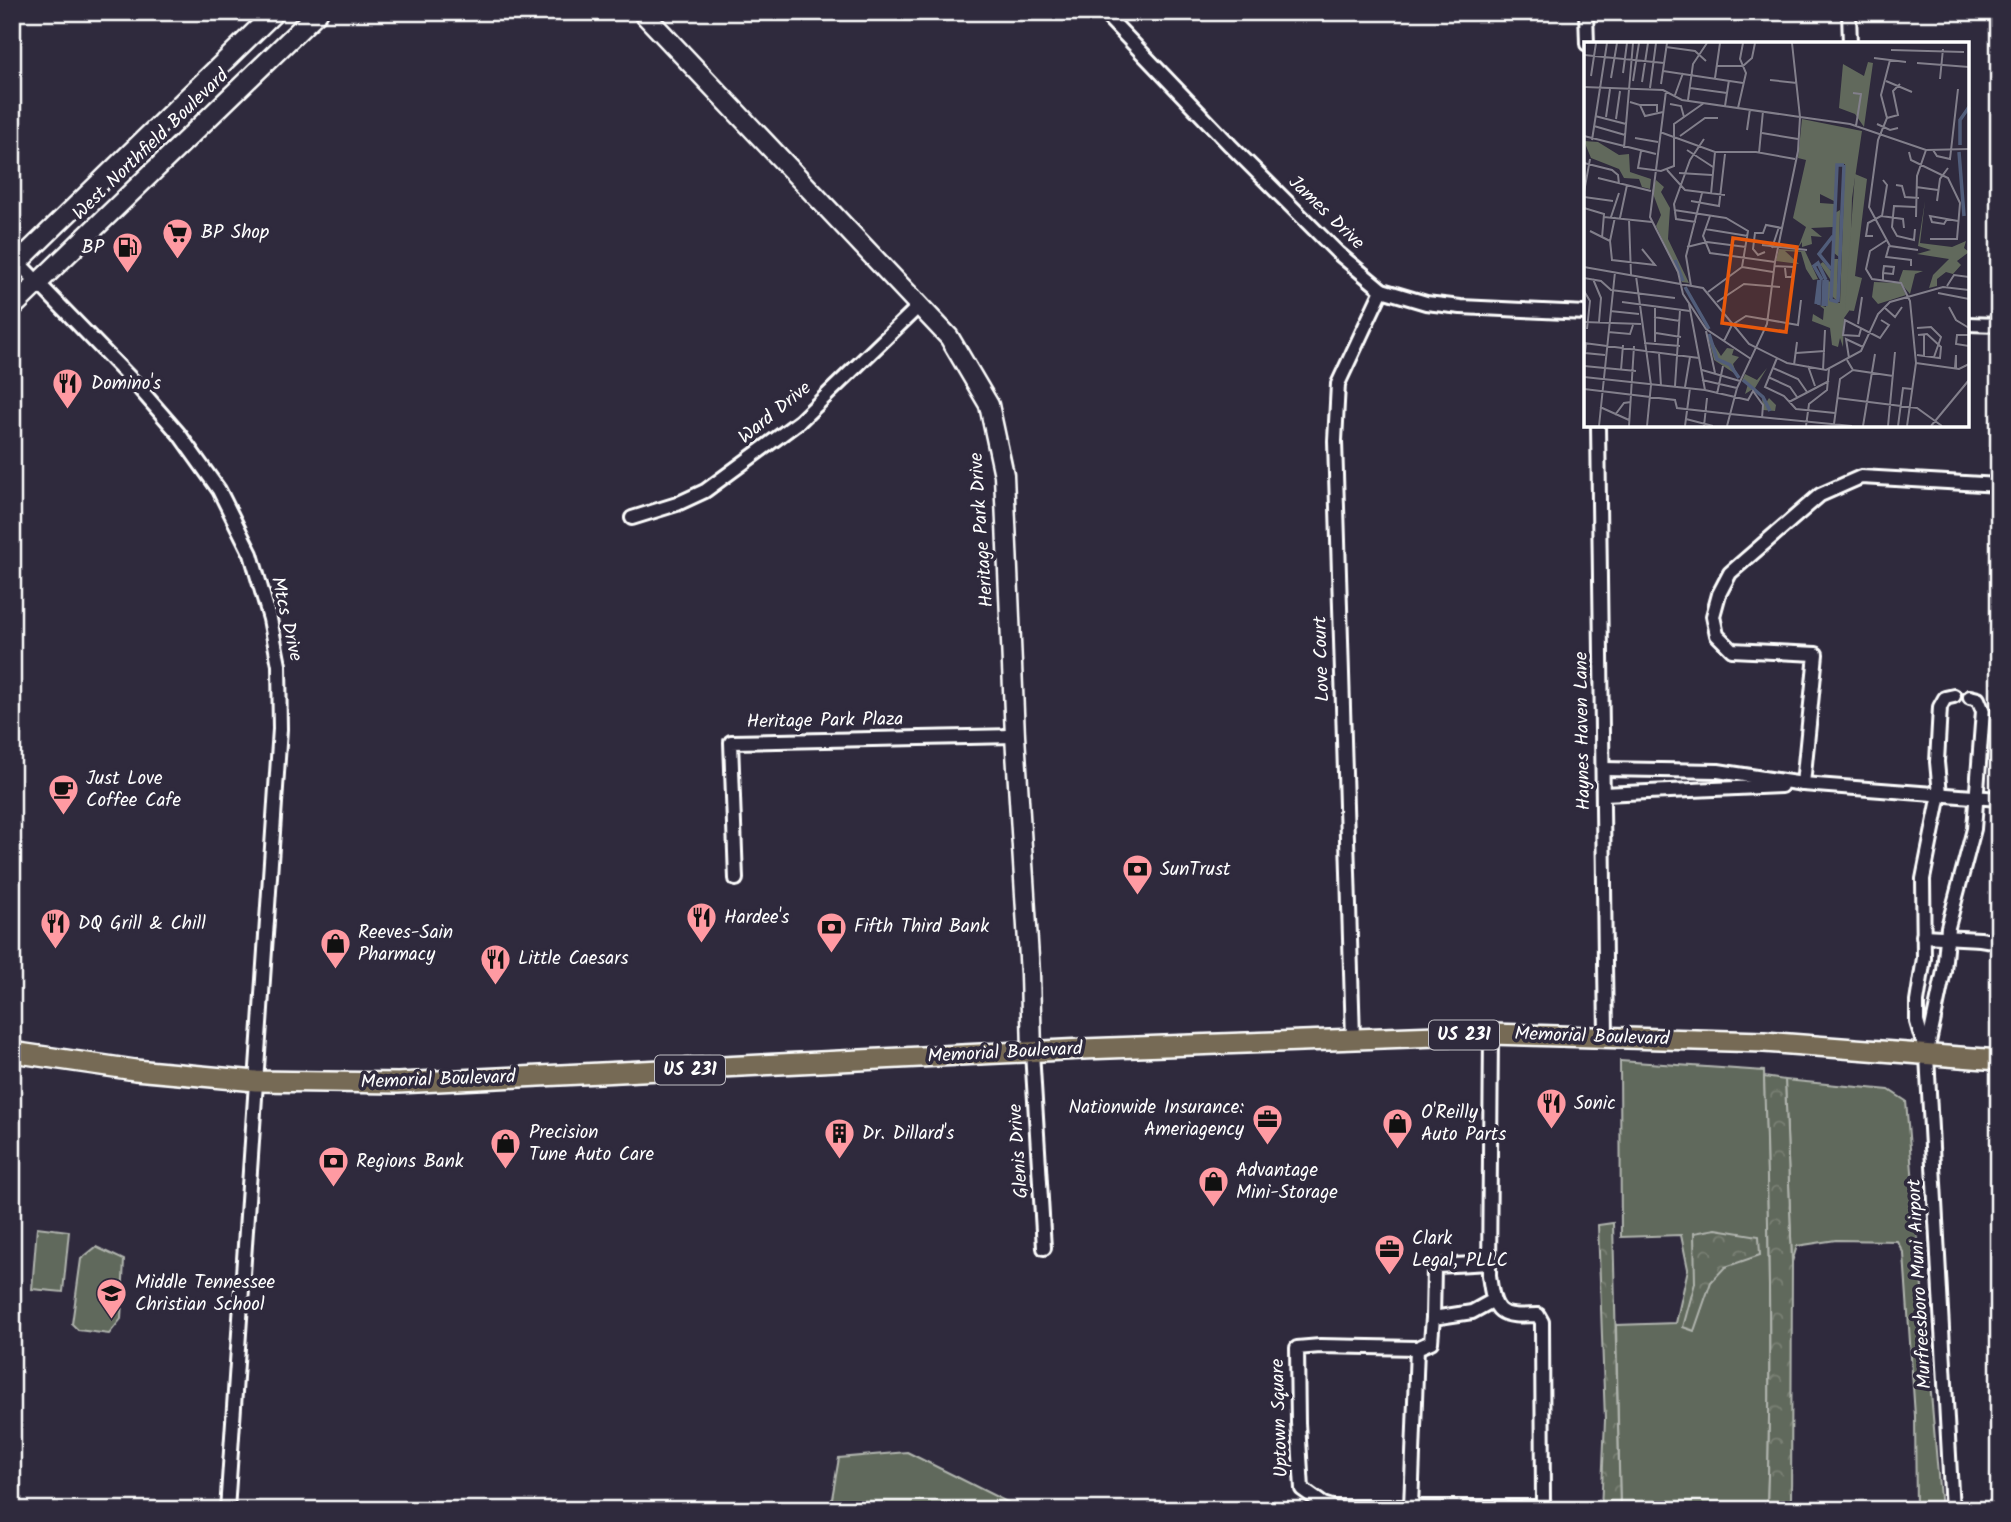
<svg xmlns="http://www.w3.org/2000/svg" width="2011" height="1522" viewBox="0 0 2011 1522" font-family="Kalam,sans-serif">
<defs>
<pattern id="forest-crowns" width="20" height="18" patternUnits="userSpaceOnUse" patternTransform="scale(1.75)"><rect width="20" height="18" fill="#61695c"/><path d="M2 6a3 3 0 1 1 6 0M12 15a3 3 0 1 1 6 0" fill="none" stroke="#798074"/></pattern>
</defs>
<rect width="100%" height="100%" fill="#2f2a3d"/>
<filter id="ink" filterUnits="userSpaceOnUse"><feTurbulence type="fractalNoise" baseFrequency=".0143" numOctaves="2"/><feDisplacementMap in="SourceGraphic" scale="14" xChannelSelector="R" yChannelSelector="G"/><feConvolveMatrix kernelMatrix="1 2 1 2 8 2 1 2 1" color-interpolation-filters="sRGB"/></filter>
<g filter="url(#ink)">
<g fill="#61695c" stroke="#b0b4ae" stroke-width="2">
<path d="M 1620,1061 L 1764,1071 C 1769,1217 1772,1363 1767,1510 L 1620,1510 L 1616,1325 L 1676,1323 L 1688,1269 L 1681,1235 L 1621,1237 Z"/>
<path d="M 1785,1080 L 1889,1090 L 1906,1101 L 1941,1510 L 1916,1510 L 1915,1416 L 1904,1254 L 1897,1241 L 1836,1240 L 1797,1246 L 1792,1262 Z"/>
<path d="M 37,1227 L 69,1231 L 63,1292 L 32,1289 Z"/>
<path d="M 96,1247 L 124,1260 L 121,1319 L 109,1334 L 78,1330 L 72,1324 L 81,1259 Z"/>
<path d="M 907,1452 L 1017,1507 L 1018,1510 L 830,1510 L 839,1458 Z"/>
</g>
<g fill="url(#forest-crowns)" stroke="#b0b4ae" stroke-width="2">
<path d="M 1764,1077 L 1785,1080 L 1792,1262 L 1791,1510 L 1767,1510 C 1772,1365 1769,1221 1764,1077 Z"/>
<path d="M 1613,1223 L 1620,1510 L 1601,1510 L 1605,1420 L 1598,1225 Z"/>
<path d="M 1716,1229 L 1759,1236 L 1760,1255 L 1725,1267 L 1711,1282 L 1694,1331 L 1683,1327 L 1695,1283 L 1694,1233 Z"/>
</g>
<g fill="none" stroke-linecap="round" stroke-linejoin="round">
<defs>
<g id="street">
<path d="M 1103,12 L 1230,145 L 1338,253 L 1382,290 L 1426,303 L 1461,307 L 1586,313"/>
<path d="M 1586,12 L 1587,44"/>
<path d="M 1849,12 L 1850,44"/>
<path d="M 13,257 L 133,381 L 179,434 L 219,490 L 251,554 L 270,619 L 279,665 L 280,729 L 227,1510"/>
<path d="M 1967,324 L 1999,325"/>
<path d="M 1598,425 L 1606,1037"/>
<path d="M 632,518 L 677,504 L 705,491 L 758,452 L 800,421 L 920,305"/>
<path d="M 1603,769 L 1718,771 L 1803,784 L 1999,799"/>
<path d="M 1803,784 L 1816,654 L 1732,650 L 1717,635 L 1713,616 L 1719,594 L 1730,573 L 1820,495 L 1861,477 L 1999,485"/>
<path d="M 1603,794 L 1781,786"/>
<path d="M 736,879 L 731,742 L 1015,736"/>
<path d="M 1923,936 L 1980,939 L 1999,942"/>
<path d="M 1491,1034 L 1489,1275 C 1494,1315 1499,1317 1538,1315 L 1542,1322 L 1543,1507 L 1332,1507 L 1323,1504 L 1302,1489 L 1298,1423 L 1297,1348 L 1320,1346 L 1417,1348 L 1431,1342 L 1433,1318 L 1472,1312 L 1492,1301"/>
<path d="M 1353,1038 L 1335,441 L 1338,384 L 1382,290"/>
<path d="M 1032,1052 L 1044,1248"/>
<path d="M 1927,1052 L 1944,971 L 1948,927 L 1974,829 L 1983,711 L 1978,699 L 1970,697"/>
<path d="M 1433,1318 L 1434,1268 L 1437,1266 L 1489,1263"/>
<path d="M 1411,1507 L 1417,1348"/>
<path d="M 1952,1510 L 1927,1056 L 1917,1022 L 1917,1002 L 1924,958 L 1923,879 L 1940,794 L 1937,762 L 1940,707 L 1945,698 L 1954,696"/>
</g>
<g id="secondary">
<path d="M 642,12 L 949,337 L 989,405 L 1004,475 L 1015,736 L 1030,974 L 1032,1052"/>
<path d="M 12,268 L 275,12"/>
<path d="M 12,308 L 318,12"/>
</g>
<path id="primary" d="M 12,1052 L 135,1070 L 256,1081 L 398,1083 L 1083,1049 L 1491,1034 L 1764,1042 L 1999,1060"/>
</defs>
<use href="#street" stroke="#fff" stroke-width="18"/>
<use href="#secondary" stroke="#fff" stroke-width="23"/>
<use href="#primary" stroke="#fff" stroke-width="24"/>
<use href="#street" stroke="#2f2a3d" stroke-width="12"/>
<use href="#secondary" stroke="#2f2a3d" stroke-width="18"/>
<use href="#primary" stroke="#766a54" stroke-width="19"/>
</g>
</g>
<defs>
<symbol id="supermarket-pin" viewBox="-11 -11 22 30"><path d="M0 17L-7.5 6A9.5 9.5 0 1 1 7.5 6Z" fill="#ff9aa2" stroke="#2f2a3d"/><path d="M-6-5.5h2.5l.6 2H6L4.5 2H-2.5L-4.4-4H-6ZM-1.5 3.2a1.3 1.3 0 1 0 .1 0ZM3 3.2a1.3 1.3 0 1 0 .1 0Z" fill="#111"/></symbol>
<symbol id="fuel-pin" viewBox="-11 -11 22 30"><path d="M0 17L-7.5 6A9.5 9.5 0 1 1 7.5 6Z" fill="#ff9aa2" stroke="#2f2a3d"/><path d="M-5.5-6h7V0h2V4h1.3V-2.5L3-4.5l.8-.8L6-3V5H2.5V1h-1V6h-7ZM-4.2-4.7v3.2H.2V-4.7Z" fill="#111"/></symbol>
<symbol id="restaurant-pin" viewBox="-11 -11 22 30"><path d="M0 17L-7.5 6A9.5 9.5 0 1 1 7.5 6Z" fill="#ff9aa2" stroke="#2f2a3d"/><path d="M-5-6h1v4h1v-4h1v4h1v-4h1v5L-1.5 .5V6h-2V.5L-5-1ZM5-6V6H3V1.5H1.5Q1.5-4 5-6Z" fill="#111"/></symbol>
<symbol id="cafe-pin" viewBox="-11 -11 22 30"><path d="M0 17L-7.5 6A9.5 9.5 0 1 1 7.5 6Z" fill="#ff9aa2" stroke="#2f2a3d"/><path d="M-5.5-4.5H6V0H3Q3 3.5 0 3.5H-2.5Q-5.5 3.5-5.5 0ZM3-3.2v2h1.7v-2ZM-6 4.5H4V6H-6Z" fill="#111"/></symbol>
<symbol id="bank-pin" viewBox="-11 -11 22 30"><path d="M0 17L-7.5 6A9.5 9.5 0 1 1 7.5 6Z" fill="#ff9aa2" stroke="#2f2a3d"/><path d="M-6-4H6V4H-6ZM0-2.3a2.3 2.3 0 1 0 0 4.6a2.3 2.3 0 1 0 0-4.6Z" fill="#111"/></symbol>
<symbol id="shop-pin" viewBox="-11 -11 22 30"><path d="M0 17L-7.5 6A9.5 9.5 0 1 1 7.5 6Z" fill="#ff9aa2" stroke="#2f2a3d"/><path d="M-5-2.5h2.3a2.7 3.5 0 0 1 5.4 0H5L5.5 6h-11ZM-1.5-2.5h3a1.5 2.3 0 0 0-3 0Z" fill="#111"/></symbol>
<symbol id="office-pin" viewBox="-11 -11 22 30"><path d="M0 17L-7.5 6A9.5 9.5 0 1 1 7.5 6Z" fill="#ff9aa2" stroke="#2f2a3d"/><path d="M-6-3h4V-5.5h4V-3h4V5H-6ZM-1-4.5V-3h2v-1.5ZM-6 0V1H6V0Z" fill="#111"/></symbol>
<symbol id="building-pin" viewBox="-11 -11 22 30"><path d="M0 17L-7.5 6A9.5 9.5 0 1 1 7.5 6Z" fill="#ff9aa2" stroke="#2f2a3d"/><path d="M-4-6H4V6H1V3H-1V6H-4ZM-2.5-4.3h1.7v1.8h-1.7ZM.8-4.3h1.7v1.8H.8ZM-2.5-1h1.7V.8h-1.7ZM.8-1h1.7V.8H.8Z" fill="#111"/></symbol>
<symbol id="school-pin" viewBox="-11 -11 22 30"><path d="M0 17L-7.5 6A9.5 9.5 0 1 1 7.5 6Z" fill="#ff9aa2" stroke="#2f2a3d"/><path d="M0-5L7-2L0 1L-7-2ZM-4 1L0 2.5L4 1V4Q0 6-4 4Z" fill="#111"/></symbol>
</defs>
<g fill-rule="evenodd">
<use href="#supermarket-pin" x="160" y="216" width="35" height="47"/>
<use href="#fuel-pin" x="110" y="230" width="35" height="47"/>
<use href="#restaurant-pin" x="50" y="366" width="35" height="47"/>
<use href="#cafe-pin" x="46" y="772" width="35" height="47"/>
<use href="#bank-pin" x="1120" y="852" width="35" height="47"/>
<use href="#restaurant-pin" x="684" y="900" width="35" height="47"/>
<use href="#restaurant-pin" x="38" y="906" width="35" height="47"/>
<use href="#bank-pin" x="814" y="910" width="35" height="47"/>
<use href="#shop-pin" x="318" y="926" width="35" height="47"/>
<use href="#restaurant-pin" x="478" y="942" width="35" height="47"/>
<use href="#restaurant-pin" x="1534" y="1086" width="35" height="47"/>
<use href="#office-pin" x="1250" y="1102" width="35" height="47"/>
<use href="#shop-pin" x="1380" y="1106" width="35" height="47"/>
<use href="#building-pin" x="822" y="1116" width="35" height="47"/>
<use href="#shop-pin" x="488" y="1126" width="35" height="47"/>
<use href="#bank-pin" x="316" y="1144" width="35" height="47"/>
<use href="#shop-pin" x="1196" y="1164" width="35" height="47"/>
<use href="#office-pin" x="1372" y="1232" width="35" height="47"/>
<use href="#school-pin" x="94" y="1276" width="35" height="47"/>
</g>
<g text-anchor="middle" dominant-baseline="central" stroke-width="7" stroke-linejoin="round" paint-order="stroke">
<g fill="#2f2a3d" stroke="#c1bfc5" stroke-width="2">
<rect x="1429" y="1020.5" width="70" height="29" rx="5"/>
<rect x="655" y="1055.5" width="70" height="29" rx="5"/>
</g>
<g font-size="18" font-weight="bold" fill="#fff">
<text x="1464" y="1035">US 231</text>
<text x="690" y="1070">US 231</text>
</g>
<g font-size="19" fill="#fff" stroke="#2f2a3d">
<text transform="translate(151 145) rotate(-44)">West Northfield Boulevard</text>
<text transform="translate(1326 213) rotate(44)">James Drive</text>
<text transform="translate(775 413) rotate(-39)">Ward Drive</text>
<text transform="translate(982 530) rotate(-94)">Heritage Park Drive</text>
<text transform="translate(286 619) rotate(77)">Mtcs Drive</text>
<text transform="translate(1322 659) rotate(-92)">Love Court</text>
<text transform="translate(825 721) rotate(-1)">Heritage Park Plaza</text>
<text transform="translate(1583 731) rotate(-91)">Haynes Haven Lane</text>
<text transform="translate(1592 1037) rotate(2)">Memorial Boulevard</text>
<text transform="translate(1005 1053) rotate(-3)">Memorial Boulevard</text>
<text transform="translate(438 1080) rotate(-2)">Memorial Boulevard</text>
<text transform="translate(1019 1151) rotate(-94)">Glenis Drive</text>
<text transform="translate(1920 1284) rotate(-93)">Murfreesboro Muni Airport</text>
<text transform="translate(1280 1418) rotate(-92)">Uptown Square</text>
</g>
<g font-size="19" fill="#fff" stroke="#2f2a3d" text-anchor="start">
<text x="201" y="233">BP Shop</text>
<text x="104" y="248" text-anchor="end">BP</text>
<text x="91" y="384">Domino's</text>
<text x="86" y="779">Just Love<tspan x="86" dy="22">Coffee Cafe</tspan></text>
<text x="1160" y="870">SunTrust</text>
<text x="724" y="918">Hardee's</text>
<text x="78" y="924">DQ Grill &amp; Chill</text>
<text x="854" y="927">Fifth Third Bank</text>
<text x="358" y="933">Reeves-Sain<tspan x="358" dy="22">Pharmacy</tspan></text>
<text x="518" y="959">Little Caesars</text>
<text x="1574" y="1104">Sonic</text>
<text x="1244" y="1108" text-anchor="end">Nationwide Insurance:<tspan x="1244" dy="22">Ameriagency</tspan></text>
<text x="1421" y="1113">O'Reilly<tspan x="1421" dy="22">Auto Parts</tspan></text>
<text x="529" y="1133">Precision<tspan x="529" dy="22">Tune Auto Care</tspan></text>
<text x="862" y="1134">Dr. Dillard's</text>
<text x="356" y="1162">Regions Bank</text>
<text x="1236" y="1171">Advantage<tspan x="1236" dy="22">Mini-Storage</tspan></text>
<text x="1412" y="1239">Clark<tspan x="1412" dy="22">Legal, PLLC</tspan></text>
<text x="135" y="1283">Middle Tennessee<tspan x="135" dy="22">Christian School</tspan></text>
</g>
</g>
<g transform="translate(1584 42)">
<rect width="385" height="385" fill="#2f2a3d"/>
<path d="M 218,77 L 278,89 L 268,156 L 265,269 L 260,276 L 259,305 L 256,296 L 254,305 L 248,303 L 246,286 L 228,279 L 229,272 L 239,278 L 240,267 L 235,263 L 242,265 L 243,239 L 248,240 L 236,222 L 239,220 L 248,230 L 250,217 L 254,217 L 253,259 L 247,253 L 245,258 L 256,261 L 261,122 L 253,122 L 250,159 L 236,152 L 236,161 L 250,162 L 251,171 L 256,168 L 255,215 L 250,211 L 251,177 L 249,185 L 227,186 L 238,195 L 227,194 L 228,202 L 218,205 L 218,200 L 214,206 L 222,185 L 209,176 L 222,118 L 214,116 ZM 195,207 L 221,209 L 234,237 L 229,238 L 222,227 L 217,210 L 201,209 L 215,222 L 192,219 Z" fill="#61695c"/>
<path d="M 284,20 L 289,21 L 280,85 L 271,72 L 255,66 L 259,22 L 280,34 ZM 0,99 L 14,100 L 35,113 L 45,112 L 46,130 L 67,137 L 66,147 L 58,145 L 55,137 L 40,136 L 35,127 L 7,116 ZM 271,132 L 283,137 L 271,234 L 278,236 L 270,269 L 261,268 ZM 72,138 L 80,145 L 77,150 L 86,166 L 84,197 L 105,241 L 98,240 L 72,184 L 77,173 L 68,149 ZM 341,159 L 336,201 L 368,205 L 382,199 L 380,206 L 385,210 L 373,219 L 377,223 L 369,232 L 362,230 L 353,237 L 353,244 L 345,246 L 349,233 L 365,217 L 333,212 L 347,208 L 334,204 ZM 319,228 L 339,229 L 331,232 L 326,252 L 315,239 ZM 290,240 L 316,241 L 322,253 L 294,262 L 288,255 ZM 123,291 L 137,314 L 143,306 L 150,307 L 148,313 L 155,315 L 149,322 L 153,333 L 130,318 ZM 183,326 L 171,346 L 182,361 L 185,356 L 192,363 L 191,369 L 179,368 L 178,355 L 169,347 L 161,352 L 164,342 L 158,339 L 161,332 L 173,338 Z" fill="#61695c"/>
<path fill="none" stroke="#515d7a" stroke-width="3.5" d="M 376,103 L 376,78 L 385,65M 375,110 L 380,174M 91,218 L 99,239M 247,227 L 235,212 L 249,194M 238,238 L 230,224 L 234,221 L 242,238M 101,245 L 125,287M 254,260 L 247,258 L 253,123 L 260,123M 254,260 L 260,123M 232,262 L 235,238M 235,263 L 236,238M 239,264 L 240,238M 242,264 L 243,238M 125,292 L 133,317 L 146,323 L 155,336M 159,338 L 179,355 L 186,369"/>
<path fill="none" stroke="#827f8b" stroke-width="2" d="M 82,5 L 111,9 L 122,19M 307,8 L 380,10M 0,13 L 80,21M 290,16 L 322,20M 306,18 L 297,53 L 303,76 L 294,98 L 285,165 L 306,204 L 334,208M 333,21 L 385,25M 133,24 L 159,24 L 168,16 L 171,1M 79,29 L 159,41M 39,31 L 43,1M 7,34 L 12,1M 27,36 L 33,1M 131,36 L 136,1M 356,37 L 359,7M 186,38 L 213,41M 49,39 L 55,1M 302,39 L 328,50M 58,40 L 64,1M 77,42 L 83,1M 0,45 L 79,48 L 98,58 L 216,75M 66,46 L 72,1M 106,46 L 143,51M 82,49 L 66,175 L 94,230 L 99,252 L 122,287 L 167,317M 269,51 L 277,52 L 272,84M 91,53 L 99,31M 104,58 L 109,22 L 123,1M 46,60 L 56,63 L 61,74 L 79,70M 86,62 L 97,64 L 100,75M 56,63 L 73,63 L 73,70M 141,64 L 145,38M 154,66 L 162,31 L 156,17 L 159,1M 11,74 L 42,82M 22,75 L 26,47M 216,75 L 266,82 L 342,108 L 385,107M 303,76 L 314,73 L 309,49 L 316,42M 32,77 L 36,49M 293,82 L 306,88 L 314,86M 10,84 L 41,93M 163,88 L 166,67M 76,90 L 131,110 L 172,110 L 211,117M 178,91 L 214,97M 0,94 L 72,112M 96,94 L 121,76 L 134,76M 51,96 L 74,100M 8,98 L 23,1M 40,106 L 49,1M 103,108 L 129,125M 349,108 L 353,114 L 366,117 L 374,47M 57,109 L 54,126 L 77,129 L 90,124 L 90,82 L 120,61M 325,110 L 327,118 L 364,136 L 376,161 L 373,197 L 346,197M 175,111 L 179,69M 0,121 L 28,128 L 34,133 L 35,142M 83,128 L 101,148 L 141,153M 95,131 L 128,133M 14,136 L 67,149M 312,143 L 318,144 L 321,155 L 335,156M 332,145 L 354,148M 0,150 L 6,117M 127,152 L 131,110M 0,155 L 29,159M 107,159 L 135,164 L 141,112M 353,159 L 356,137 L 364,126M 0,166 L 20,172 L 18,196M 90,168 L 142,176 L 164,189 L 158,225 L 124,250M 126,174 L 119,194 L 126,211 L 191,220M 298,174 L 303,143 L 299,138M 20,175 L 68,180M 27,175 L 35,151M 332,175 L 333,134 L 342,108M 36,176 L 43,143M 45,177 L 47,233M 363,177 L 360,182 L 348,180 L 346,174 L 374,179M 112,180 L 92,177 L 90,162 L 106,118 L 120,97M 121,187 L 164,194M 331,187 L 330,198 L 313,194 L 308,185 L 310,164 L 332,165M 6,189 L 26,199 L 28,218 L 71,223 L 58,207M 289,194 L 282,194 L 284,181 L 297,174 L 319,177 L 320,186M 303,198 L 286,209 L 282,227 L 288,237 L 317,241 L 326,259 L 332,321 L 323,384M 26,199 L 31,175M 178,203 L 223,208M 305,204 L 302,215 L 327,218 L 327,224M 103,205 L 123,200 L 162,205M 188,206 L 195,185M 181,210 L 174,213 L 169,207 L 171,191 L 179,191 L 182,183 L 198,186M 190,224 L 210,225 L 208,235 L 202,235 L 201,226M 0,225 L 119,246 L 165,302 L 203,321 L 242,328 L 277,309 L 294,272 L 306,260 L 359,245 L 385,248M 158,225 L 189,230M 52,234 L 67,343 L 63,384M 0,236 L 17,239 L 27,248 L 91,256M 9,237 L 17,256 L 15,280M 299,239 L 299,231 L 300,224 L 310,225 L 309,232 L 299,231M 107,244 L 102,214 L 118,151M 363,244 L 370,233 L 385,235M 0,249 L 6,259 L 3,287M 354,251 L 385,257M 38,260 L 106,269M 133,260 L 160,242 L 196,245M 105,262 L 121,348M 365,265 L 372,278 L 385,286M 301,266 L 311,275 L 318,265M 26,269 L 55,272M 70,275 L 96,279M 0,280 L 57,282M 274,282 L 278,255M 333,286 L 347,285 L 357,295 L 350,315M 277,287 L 275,294 L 259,293 L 261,278 L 296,296 L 305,283 L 297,278M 122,289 L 131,331M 24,290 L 46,292 L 49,283M 72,291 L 97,295M 385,293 L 373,293 L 372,302 L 385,304M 140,299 L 148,283 L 162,274 L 214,283 L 217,258M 71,300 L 71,264M 0,301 L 115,316M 2,301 L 1,311 L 21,313M 60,301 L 96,304M 75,311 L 77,344M 212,311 L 241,309M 333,313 L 356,316 L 357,305 L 343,292 L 334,293M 340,314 L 340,292M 193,316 L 181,345 L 200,354 L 212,367 L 251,371M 265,316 L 262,297 L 279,305M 263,318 L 269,328 L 309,334M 332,321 L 375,327 L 385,322M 210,323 L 213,300M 0,324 L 52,329M 224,324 L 231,344M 189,326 L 214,337 L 223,350M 371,326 L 372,313 L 372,326M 37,328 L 39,303M 118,328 L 156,339M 239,328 L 241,288M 0,335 L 121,348 L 164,358 L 169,349 L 179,363 L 178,376M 184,335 L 206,345 L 213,355M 118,338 L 153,346M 91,344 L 96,268M 101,345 L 106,315M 0,347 L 91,358 L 93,366 L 146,372M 133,352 L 139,324M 253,356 L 333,366 L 358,384M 205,360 L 245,339M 16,365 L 45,378M 146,372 L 268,384M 31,373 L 40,361 L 47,360M 102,377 L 129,384M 250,382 L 256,337 L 269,328M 15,384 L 31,230M 45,384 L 50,304M 101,384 L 106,346M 120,384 L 123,356M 143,384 L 153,346 L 183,282 L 191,220 L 214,109 L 216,75 L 208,1M 222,384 L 225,362 L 243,348 L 245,327M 279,384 L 291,312M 304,384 L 311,310M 314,384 L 319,346 L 328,347M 347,384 L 385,338"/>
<path fill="#e8590c" fill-opacity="0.15" stroke="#e8590c" stroke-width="3.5" d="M 149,196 L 213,205 L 202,290 L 138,281 Z"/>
<rect width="385" height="385" fill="none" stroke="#fff" stroke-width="3.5"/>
</g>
<rect width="2011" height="1522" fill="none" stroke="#2f2a3d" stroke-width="42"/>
<rect x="21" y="21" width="1969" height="1480" fill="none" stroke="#fff" stroke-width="2.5" filter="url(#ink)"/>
</svg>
